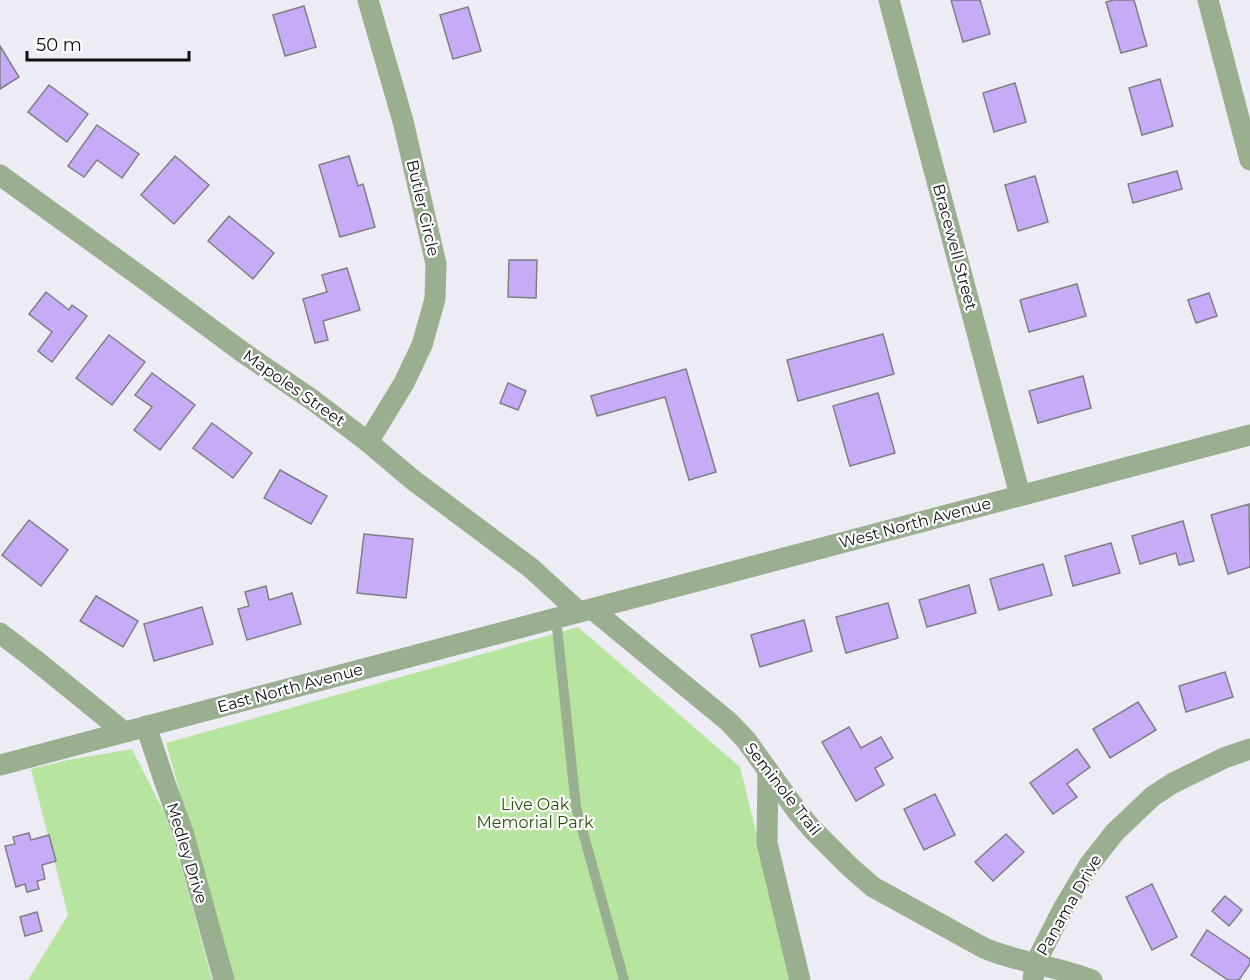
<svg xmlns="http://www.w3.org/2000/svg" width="1250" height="980" viewBox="0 0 1250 980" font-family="Montserrat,sans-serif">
<rect width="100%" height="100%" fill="#edebf3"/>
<g fill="#b7e5a0">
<path d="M 578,627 L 740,767 L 793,980 L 233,980 L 166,743 Z"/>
<path d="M 132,749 L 165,814 L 173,836 L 212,980 L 28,980 L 68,915 L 31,769 L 68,760 Z"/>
</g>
<g fill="#c6abf6" stroke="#817e86" stroke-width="1.5">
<path d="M 951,0 L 980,0 L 990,34 L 963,42 Z"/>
<path d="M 1114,0 L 1134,0 L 1147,46 L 1121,53 L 1106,2 Z"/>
<path d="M 304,6 L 316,47 L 285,56 L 273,15 Z"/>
<path d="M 468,7 L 481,51 L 453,59 L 440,15 Z"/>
<path d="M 0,46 L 19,77 L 0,89 Z"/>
<path d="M 1160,79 L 1173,126 L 1142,135 L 1129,88 Z"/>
<path d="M 1015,83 L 1026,122 L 994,132 L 983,93 Z"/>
<path d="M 49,85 L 88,114 L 67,142 L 28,112 Z"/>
<path d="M 97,125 L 139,154 L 122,178 L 97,160 L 84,177 L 68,166 Z"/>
<path d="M 175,156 L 209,185 L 174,224 L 141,195 Z"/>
<path d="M 349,156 L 358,186 L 363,184 L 375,227 L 340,237 L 319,165 Z"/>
<path d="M 1177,171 L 1182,189 L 1133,203 L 1128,184 Z"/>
<path d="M 1035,176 L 1048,222 L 1018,231 L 1005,185 Z"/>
<path d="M 229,216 L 274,253 L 253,279 L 208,241 Z"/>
<path d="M 509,260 L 537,260 L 536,298 L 508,297 Z"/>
<path d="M 347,268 L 360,310 L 323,321 L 328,340 L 315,343 L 303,299 L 327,292 L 322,275 Z"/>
<path d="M 1077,284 L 1086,316 L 1029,332 L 1020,300 Z"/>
<path d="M 46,292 L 69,310 L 72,305 L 87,316 L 52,362 L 38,351 L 52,332 L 29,314 Z"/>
<path d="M 1209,293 L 1217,316 L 1196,323 L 1188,300 Z"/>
<path d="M 883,334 L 894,374 L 798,401 L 787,360 Z"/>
<path d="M 109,335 L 145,362 L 112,405 L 76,378 Z"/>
<path d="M 686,369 L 716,472 L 689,480 L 665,397 L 597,416 L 591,396 Z"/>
<path d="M 152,373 L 195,405 L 160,450 L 134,430 L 152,407 L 135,395 Z"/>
<path d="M 1083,376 L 1091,408 L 1038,423 L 1029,391 Z"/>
<path d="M 508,383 L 526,391 L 518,410 L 500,403 Z"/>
<path d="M 878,393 L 895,453 L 850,466 L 833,406 Z"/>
<path d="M 212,423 L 252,453 L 233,478 L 193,448 Z"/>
<path d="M 280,470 L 327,496 L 311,524 L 264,498 Z"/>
<path d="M 1249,504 L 1250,567 L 1228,574 L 1211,515 Z"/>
<path d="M 29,520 L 68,550 L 41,586 L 2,555 Z"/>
<path d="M 1183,521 L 1194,561 L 1179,565 L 1176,553 L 1140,564 L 1132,536 Z"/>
<path d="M 364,534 L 413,539 L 406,598 L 357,593 Z"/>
<path d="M 1111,543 L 1120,573 L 1073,586 L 1065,556 Z"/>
<path d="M 1043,564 L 1052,595 L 999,610 L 990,579 Z"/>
<path d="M 969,585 L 976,613 L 927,627 L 919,600 Z"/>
<path d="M 266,586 L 269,600 L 292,593 L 301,624 L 247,640 L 238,609 L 249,606 L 245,592 Z"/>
<path d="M 96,596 L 138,621 L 123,647 L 80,621 Z"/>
<path d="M 888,603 L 898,638 L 846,653 L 836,617 Z"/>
<path d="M 202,607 L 213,644 L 154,661 L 144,624 Z"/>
<path d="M 804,620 L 812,651 L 760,667 L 751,635 Z"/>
<path d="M 1225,672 L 1233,697 L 1186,712 L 1179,686 Z"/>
<path d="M 1138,702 L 1156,730 L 1110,758 L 1093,729 Z"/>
<path d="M 849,727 L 861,748 L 881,737 L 893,758 L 875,768 L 884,785 L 856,801 L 822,742 Z"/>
<path d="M 1077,749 L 1090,767 L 1067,784 L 1077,797 L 1053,814 L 1030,783 Z"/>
<path d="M 935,794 L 955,835 L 924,850 L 904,809 Z"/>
<path d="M 29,833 L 31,840 L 49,835 L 56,861 L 42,865 L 45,879 L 37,881 L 39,889 L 27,892 L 25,884 L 16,887 L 5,846 L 15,844 L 13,837 Z"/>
<path d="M 1006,834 L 1024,852 L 993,881 L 975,862 Z"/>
<path d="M 1152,884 L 1177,937 L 1152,950 L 1126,897 Z"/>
<path d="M 1225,896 L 1242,910 L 1229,926 L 1212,911 Z"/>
<path d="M 37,912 L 42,931 L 25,936 L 20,917 Z"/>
<path d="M 1207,930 L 1250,959 L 1250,964 L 1239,980 L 1228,980 L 1191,955 Z"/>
</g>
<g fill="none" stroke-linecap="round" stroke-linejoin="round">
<path stroke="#9aae90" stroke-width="10" d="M 556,618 L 576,807 L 624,980"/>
<g stroke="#9aae90" stroke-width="21">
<path d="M 368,0 L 403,121 L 436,264 L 435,299 L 422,345 L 404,383 L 368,442"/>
<path d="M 889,0 L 1020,495"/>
<path d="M 1208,0 L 1250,160"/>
<path d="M 0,175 L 148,282 L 241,351 L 314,401 L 368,442 L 413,480 L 531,568 L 579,612"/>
<path d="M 592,609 L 729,722 L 746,740 L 797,811 L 812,829 L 850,867 L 873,887 L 984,948 C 1019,963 1057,966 1092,980"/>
<path d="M 0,633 L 34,659 L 124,732"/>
<path d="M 146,726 L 165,783 L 183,832 L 224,980"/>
<path d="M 0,765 L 1250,435"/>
<path d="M 768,771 L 767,843 L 800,980"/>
<path d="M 1033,980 L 1035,964 L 1063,909 L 1089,865 L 1115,832 L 1153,796 L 1173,783 L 1224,758 L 1250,749"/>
</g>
</g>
<g text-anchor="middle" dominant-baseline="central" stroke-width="4.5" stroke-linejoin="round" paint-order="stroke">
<g font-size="16" fill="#0f0e11" stroke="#fff">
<text transform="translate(423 208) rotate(77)">Butler Circle</text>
<text transform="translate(955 247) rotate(75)">Bracewell Street</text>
<text transform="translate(294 388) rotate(35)">Mapoles Street</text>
<text transform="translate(915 523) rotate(-15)">West North Avenue</text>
<text transform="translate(290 688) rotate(-15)">East North Avenue</text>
<text transform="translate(783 789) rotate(52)">Seminole Trail</text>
<text transform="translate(187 853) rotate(73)">Medley Drive</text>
<text transform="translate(1069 905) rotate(-60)">Panama Drive</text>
</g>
<g font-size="16" fill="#275207" stroke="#fff">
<text x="535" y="804">Live Oak<tspan x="535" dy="18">Memorial Park</tspan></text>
</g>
</g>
<path d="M27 51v9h162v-9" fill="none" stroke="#0f0e11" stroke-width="3"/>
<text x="36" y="51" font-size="18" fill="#0f0e11" stroke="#ffffff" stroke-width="4.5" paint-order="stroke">50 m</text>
</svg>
